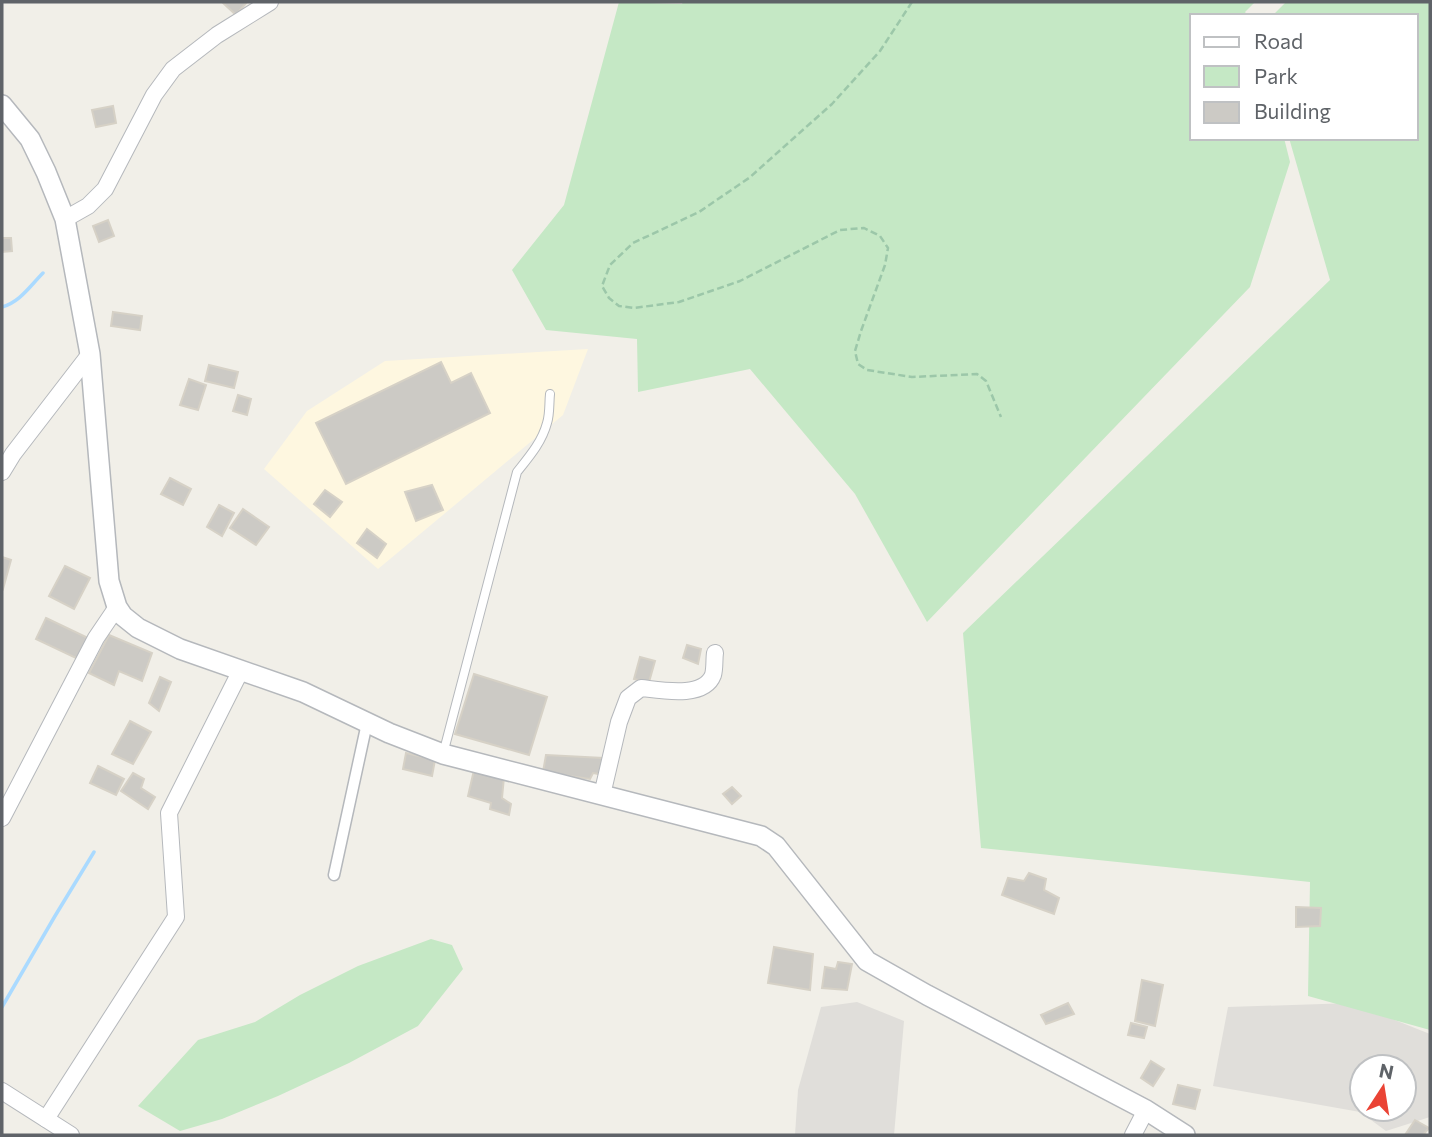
<svg xmlns="http://www.w3.org/2000/svg" width="1432" height="1137" viewBox="0 0 1432 1137" font-family="Commissioner,sans-serif">
<rect width="100%" height="100%" fill="#f1efe8"/>
<path fill="#fef7e0" d="M 588,349 L 563,415 L 378,569 L 264,469 L 307,411 L 385,361 Z"/>
<g fill="#e0deda" fill-rule="evenodd">
<path d="M 857,1002 L 904,1021 L 894,1135 L 795,1135 L 798,1090 L 821,1007 Z"/>
<path d="M 1352,1003 L 1430,1034 L 1430,1117 L 1386,1131 L 1360,1112 L 1213,1086 L 1228,1007 ZM 1362,1067 L 1404,1067 L 1404,1109 L 1362,1109 Z"/>
</g>
<g fill="#c5e8c5">
<path d="M 619,2 L 682,4 L 683,2 L 1255,2 L 1245,12 L 1248,16 L 1192,16 L 1192,138 L 1284,138 L 1290,162 L 1250,287 L 927,622 L 855,494 L 750,369 L 638,392 L 637,339 L 546,330 L 512,270 L 564,205 Z"/>
<path d="M 1286,2 L 1430,2 L 1430,1030 L 1308,996 L 1310,882 L 981,848 L 963,633 L 1330,280 L 1289,138 L 1416,138 L 1416,16 L 1272,16 Z"/>
<path d="M 431,939 L 452,945 L 463,969 L 418,1026 L 349,1063 L 278,1096 L 222,1119 L 180,1131 L 138,1106 L 198,1040 L 255,1022 L 300,995 L 358,966 Z"/>
</g>
<g fill="none" stroke-linecap="round" stroke-linejoin="round">
<g stroke="#aadaff" stroke-width="3.5">
<path d="M 2,307 C 20,302 30,286 43,273"/>
<path d="M 2,1007 L 55,916 L 94,852"/>
</g>
</g>
<g fill="#cccac5" stroke="#d6d1c6" stroke-width="2">
<path d="M 222,2 L 247,2 L 236,15 Z"/>
<path d="M 113,106 L 116,123 L 96,127 L 92,110 Z"/>
<path d="M 108,220 L 114,236 L 99,242 L 93,226 Z"/>
<path d="M 2,238 L 11,238 L 12,251 L 2,252 Z"/>
<path d="M 113,312 L 142,316 L 140,330 L 111,326 Z"/>
<path d="M 441,362 L 451,383 L 471,373 L 490,413 L 346,484 L 316,423 Z"/>
<path d="M 209,365 L 238,372 L 234,388 L 205,381 Z"/>
<path d="M 189,379 L 206,385 L 198,410 L 180,405 Z"/>
<path d="M 238,395 L 251,399 L 247,415 L 233,411 Z"/>
<path d="M 170,478 L 191,489 L 183,505 L 161,494 Z"/>
<path d="M 432,485 L 443,510 L 416,521 L 405,492 Z"/>
<path d="M 325,490 L 342,502 L 330,517 L 314,504 Z"/>
<path d="M 219,505 L 234,513 L 222,536 L 207,527 Z"/>
<path d="M 243,509 L 269,527 L 256,545 L 230,528 Z"/>
<path d="M 367,529 L 386,544 L 377,558 L 357,543 Z"/>
<path d="M 2,557 L 11,560 L 3,589 L 2,588 Z"/>
<path d="M 65,566 L 90,578 L 74,609 L 49,596 Z"/>
<path d="M 46,618 L 88,638 L 78,659 L 36,639 Z"/>
<path d="M 109,635 L 152,653 L 142,681 L 119,671 L 114,685 L 89,673 Z"/>
<path d="M 687,645 L 701,649 L 698,664 L 683,658 Z"/>
<path d="M 640,657 L 655,661 L 649,682 L 634,679 Z"/>
<path d="M 474,674 L 547,697 L 529,755 L 455,734 Z"/>
<path d="M 160,677 L 171,682 L 159,711 L 149,703 Z"/>
<path d="M 130,721 L 151,732 L 133,764 L 112,754 Z"/>
<path d="M 406,753 L 435,760 L 432,776 L 403,769 Z"/>
<path d="M 546,755 L 603,758 L 599,774 L 593,773 L 590,779 L 543,772 Z"/>
<path d="M 98,766 L 124,779 L 116,795 L 90,783 Z"/>
<path d="M 474,770 L 504,777 L 502,798 L 511,804 L 509,815 L 490,809 L 491,803 L 468,796 Z"/>
<path d="M 133,773 L 144,779 L 141,788 L 155,797 L 148,809 L 121,791 Z"/>
<path d="M 732,787 L 741,796 L 732,804 L 723,794 Z"/>
<path d="M 1029,873 L 1046,879 L 1044,890 L 1059,898 L 1054,914 L 1002,895 L 1008,878 L 1024,881 Z"/>
<path d="M 1296,907 L 1321,908 L 1320,926 L 1296,927 Z"/>
<path d="M 774,947 L 813,954 L 810,990 L 768,983 Z"/>
<path d="M 838,962 L 852,964 L 847,990 L 822,988 L 825,967 L 836,969 Z"/>
<path d="M 1142,980 L 1163,985 L 1155,1026 L 1135,1021 Z"/>
<path d="M 1068,1003 L 1074,1014 L 1046,1024 L 1041,1015 Z"/>
<path d="M 1131,1023 L 1147,1027 L 1144,1038 L 1128,1035 Z"/>
<path d="M 1151,1061 L 1164,1069 L 1153,1086 L 1141,1078 Z"/>
<path d="M 1178,1085 L 1200,1090 L 1195,1109 L 1173,1104 Z"/>
<path d="M 1415,1120 L 1429,1128 L 1423,1135 L 1405,1135 Z"/>
</g>
<g fill="none" stroke-linecap="round" stroke-linejoin="round">
<defs>
<path id="service" d="M 443,754 L 517,472 C 529,457 542,442 547,423 C 550,414 549,403 550,394"/>
<path id="pedestrian" d="M 334,875 L 367,723"/>
<g id="minor">
<path d="M 65,219 L 88,206 L 105,189 L 154,95 L 173,69 L 217,35 L 270,2"/>
<path d="M 2,472 L 13,454 L 90,354"/>
<path d="M 602,795 L 619,722 L 628,698 L 641,688 C 660,690 704,699 713,675 C 715,668 714,659 715,653"/>
<path d="M 2,818 L 96,638 L 117,607"/>
<path d="M 2,1091 L 71,1135"/>
<path d="M 46,1119 L 176,917 L 169,813 L 241,670"/>
<path d="M 1133,1135 L 1146,1110"/>
</g>
<path id="tertiary" d="M 2,105 L 30,139 L 46,172 L 65,219 L 90,354 L 109,581 L 117,607 L 123,616 L 138,628 L 180,649 L 303,692 L 389,733 L 443,754 L 761,836 L 776,846 L 867,961 L 927,995 L 1146,1110 L 1185,1135"/>
</defs>
<use href="#service" stroke="#b5b8bc" stroke-width="10"/>
<use href="#pedestrian" stroke="#b5b8bc" stroke-width="13"/>
<use href="#minor" stroke="#b5b8bc" stroke-width="18"/>
<use href="#tertiary" stroke="#b5b8bc" stroke-width="22"/>
<path stroke="#9cc7a9" stroke-width="2.5" stroke-dasharray="7 3.5" stroke-linecap="butt" d="M 912,2 L 880,51 L 832,104 L 749,178 L 699,212 L 633,243 L 610,265 L 602,286 L 609,298 L 619,306 L 634,308 L 679,302 L 740,281 L 840,230 L 864,228 L 880,236 L 888,248 L 885,265 L 861,331 L 855,351 L 858,364 L 867,370 L 912,377 L 977,374 L 986,381 L 1001,417"/>
<use href="#service" stroke="#fff" stroke-width="8"/>
<use href="#pedestrian" stroke="#fff" stroke-width="10"/>
<use href="#minor" stroke="#fff" stroke-width="16"/>
<use href="#tertiary" stroke="#fff" stroke-width="19"/>
</g>
<rect width="1432" height="1137" fill="none" stroke="#5f6368" stroke-width="7"/>
<rect x="1190" y="14" width="228" height="126" fill="#ffffff" stroke="#bfc1c3" stroke-width="2"/>
<rect x="1204" y="37" width="35" height="10" fill="#ffffff" stroke="#bfc1c3" stroke-width="2"/>
<text x="1254" y="49" font-size="21" fill="#5f6368">Road</text>
<rect x="1204" y="66" width="35" height="21" fill="#c5e8c5" stroke="#bfc1c3" stroke-width="2"/>
<text x="1254" y="84" font-size="21" fill="#5f6368">Park</text>
<rect x="1204" y="102" width="35" height="21" fill="#cccac5" stroke="#bfc1c3" stroke-width="2"/>
<text x="1254" y="119" font-size="21" fill="#5f6368">Building</text>
<g transform="translate(1383 1088) rotate(12)"><circle r="33" fill="#ffffff" stroke="#bfc1c3" stroke-width="2"/>
<path d="M0-5L12 26L0 18L-12 26Z" fill="#ea4335"/>
<text y="-10" font-size="19" font-weight="bold" text-anchor="middle" fill="#5f6368">N</text>
</g>
</svg>
